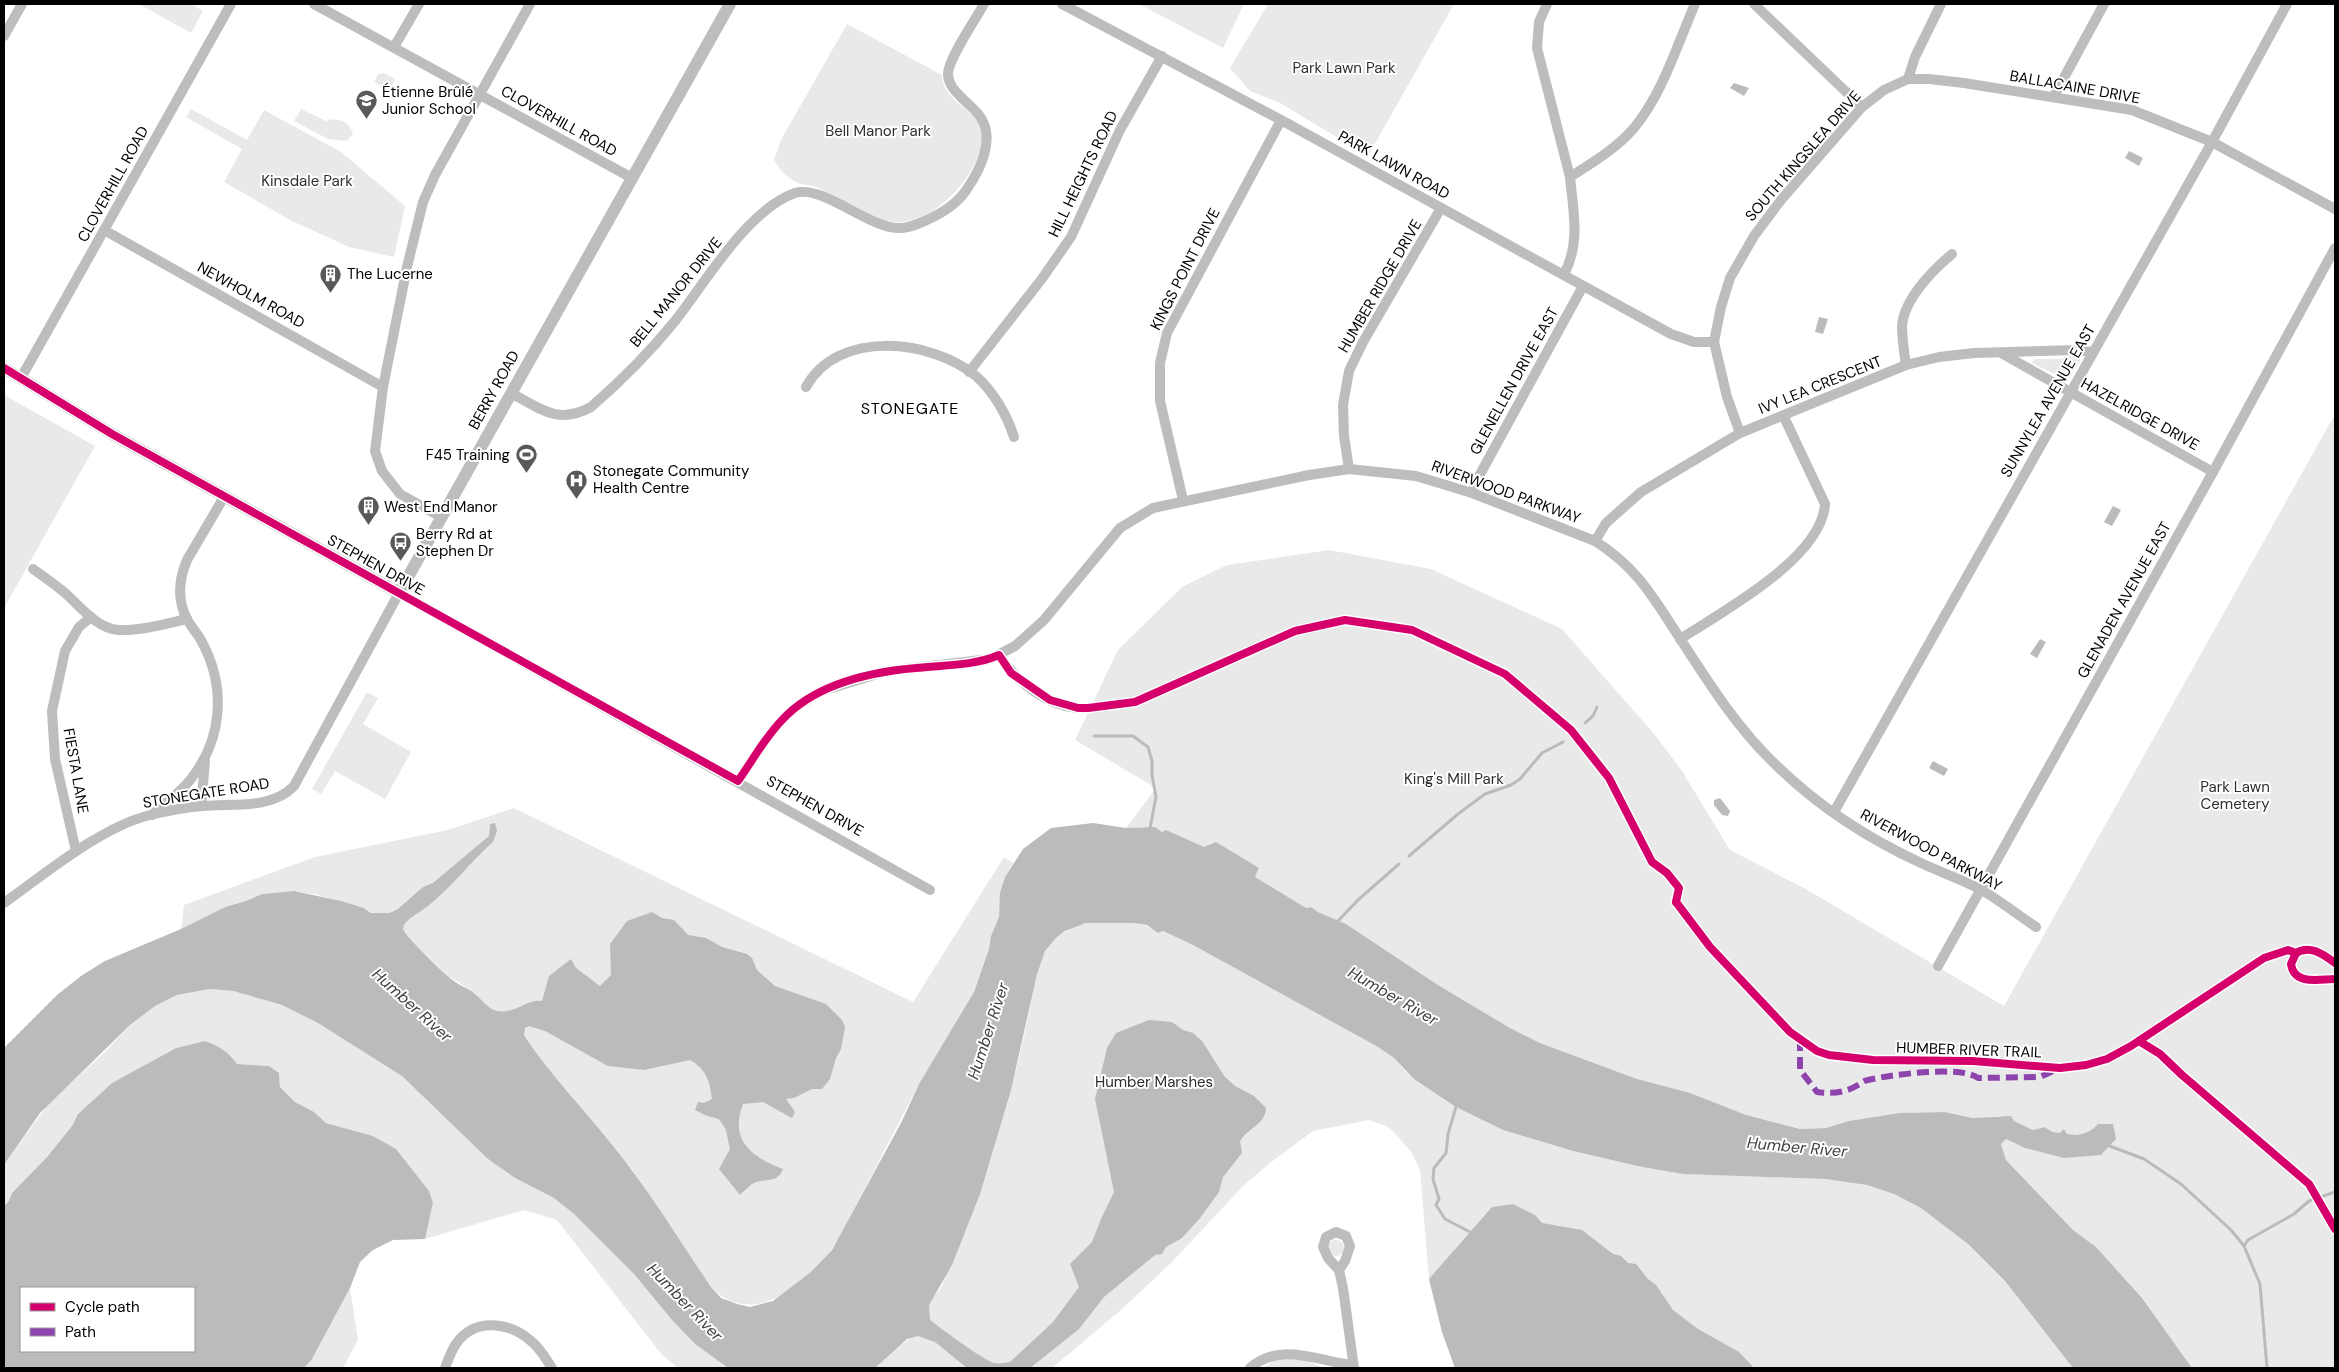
<svg xmlns="http://www.w3.org/2000/svg" width="2339" height="1372" viewBox="0 0 2339 1372" font-family="'DM Sans',sans-serif">
<rect width="100%" height="100%" fill="#fff"/>
<g fill="#e9e9e9">
<path d="M 139,4 L 191,4 L 203,11 L 191,33 Z"/>
<path d="M 1139,4 L 1244,4 L 1223,48 Z"/>
<path d="M 1268,4 L 1454,4 L 1368,156 L 1280,103 L 1250,91 L 1230,68 Z"/>
<path d="M 847,24 L 942,75 C 942,106 989,110 982,143 C 974,181 930,229 888,221 C 863,216 839,197 816,187 C 811,185 806,185 801,184 C 791,181 778,170 774,159 L 782,138 Z"/>
<path d="M 384,73 L 395,79 L 390,90 L 374,82 L 378,74 Z"/>
<path d="M 191,109 L 247,140 L 264,110 L 341,152 L 405,206 L 394,257 L 349,247 L 292,221 L 224,182 L 242,149 L 186,117 Z"/>
<path d="M 301,109 L 326,121 C 339,117 349,121 353,134 L 347,141 L 328,139 L 294,121 Z"/>
<path d="M 2075,355 L 2080,359 L 2080,361 L 2069,378 L 2066,380 L 2032,363 L 2034,359 L 2060,359 Z"/>
<path d="M 4,395 L 95,446 L 4,608 Z"/>
<path d="M 2335,414 L 2335,1368 L 2192,1368 L 2142,1298 L 2096,1247 L 2073,1230 L 2006,1160 L 2001,1144 L 2006,1139 L 2025,1148 L 2090,1133 C 2074,1135 2058,1136 2044,1127 L 2033,1130 L 1999,1116 L 1972,1118 L 1945,1112 L 1899,1113 L 1849,1121 L 1826,1128 L 1800,1129 L 1746,1115 L 1637,1079 L 1540,1043 L 1510,1028 L 1438,985 L 1346,924 L 1318,912 L 1311,907 L 1306,908 L 1255,877 L 1259,869 L 1184,839 L 1166,830 L 1162,832 L 1155,827 L 1126,828 L 1156,788 L 1075,740 L 1118,650 L 1182,587 L 1227,565 L 1329,550 L 1431,569 L 1562,629 L 1655,735 L 1682,771 L 1730,850 L 1804,888 L 2004,1006 Z"/>
<path d="M 367,692 L 378,698 L 363,724 L 411,752 L 385,799 L 335,771 L 321,794 L 312,789 Z"/>
<path d="M 191,788 L 193,802 L 177,802 Z"/>
<path d="M 514,808 L 913,1002 L 1004,857 L 1013,863 L 1005,877 L 1001,893 L 999,917 L 991,936 L 989,949 L 974,992 L 919,1084 L 839,1238 C 814,1279 755,1333 711,1287 L 633,1171 L 557,1082 L 524,1035 L 499,1011 L 488,1007 L 475,993 L 447,975 L 413,943 L 403,929 L 364,908 L 318,895 L 294,891 L 262,894 L 246,901 L 225,907 L 181,929 L 184,905 L 315,857 L 448,830 Z"/>
<path d="M 1099,921 C 1119,923 1143,919 1158,933 L 1163,931 L 1193,945 L 1378,1047 L 1394,1058 L 1406,1072 L 1456,1107 L 1503,1130 L 1573,1151 L 1642,1167 L 1683,1174 L 1825,1179 L 1867,1185 L 1894,1194 L 1921,1208 L 1968,1244 L 2005,1281 L 2073,1368 L 1455,1368 L 1442,1332 L 1429,1279 L 1420,1170 L 1411,1152 L 1395,1133 L 1386,1126 L 1369,1120 L 1313,1131 L 1270,1163 L 1243,1186 L 1171,1263 L 1122,1309 L 1052,1368 L 875,1368 L 895,1349 L 914,1336 L 929,1314 L 929,1305 L 933,1297 L 941,1288 C 965,1222 991,1158 1010,1091 C 1017,1067 1023,1042 1028,1017 C 1033,996 1033,970 1045,951 C 1058,932 1077,924 1099,921 Z"/>
<path d="M 210,989 L 233,991 L 282,1005 L 318,1023 L 385,1064 L 402,1076 L 488,1159 L 515,1178 L 554,1198 L 574,1214 L 634,1274 L 672,1320 L 695,1344 L 728,1368 L 678,1368 L 662,1355 L 557,1220 L 524,1210 L 425,1239 L 433,1203 L 396,1149 L 373,1136 L 326,1123 L 314,1112 L 295,1102 L 280,1087 L 279,1073 L 269,1066 L 237,1064 L 232,1056 L 205,1041 L 176,1048 L 112,1083 L 78,1114 L 72,1126 L 47,1157 L 12,1193 L 9,1201 L 4,1206 L 4,1165 L 49,1103 L 105,1052 L 130,1025 L 155,1006 L 177,995 Z"/>
<circle cx="1336" cy="1248" r="8"/>
<path d="M 350,1288 L 358,1340 L 343,1368 L 304,1368 L 312,1359 Z"/>
<path d="M 1286,1357 L 1310,1361 L 1323,1368 L 1264,1368 L 1273,1361 Z"/>
</g>
<g fill="#bbb" fill-rule="evenodd">
<path d="M 1734,83 L 1749,88 L 1744,96 L 1730,88 Z"/>
<path d="M 2129,151 L 2143,158 L 2139,166 L 2125,158 Z"/>
<path d="M 1819,317 L 1828,319 L 1823,334 L 1815,332 Z"/>
<path d="M 2113,506 L 2121,510 L 2112,526 L 2104,522 Z"/>
<path d="M 2040,639 L 2046,642 L 2037,658 L 2030,654 Z"/>
<path d="M 1933,761 L 1948,769 L 1944,776 L 1929,768 Z"/>
<path d="M 1720,798 L 1730,811 L 1728,816 L 1722,815 L 1714,805 L 1714,800 Z"/>
<path d="M 495,823 L 497,831 L 493,842 C 470,862 452,887 428,906 C 420,913 404,919 403,929 C 406,937 445,975 454,981 C 460,986 468,988 474,993 C 483,1000 487,1009 498,1011 C 516,1014 526,999 542,1001 L 549,976 L 571,959 L 576,968 L 600,986 L 611,975 L 610,944 L 627,921 L 652,912 L 662,918 L 674,920 L 688,935 L 706,938 L 722,947 L 747,954 L 752,958 L 757,970 L 775,986 L 826,1004 L 842,1020 L 845,1027 L 841,1049 L 836,1058 L 830,1079 L 822,1089 L 812,1089 L 794,1098 L 786,1099 L 795,1112 L 792,1118 L 763,1102 L 743,1104 C 729,1141 752,1157 783,1169 C 777,1185 764,1177 752,1184 C 748,1187 744,1191 740,1195 L 719,1169 L 730,1149 L 726,1130 L 719,1119 L 707,1116 L 695,1110 L 698,1102 L 704,1103 L 712,1099 C 710,1081 706,1069 690,1060 L 644,1070 L 608,1066 L 545,1031 L 529,1026 L 525,1028 L 524,1035 C 550,1075 583,1108 613,1146 C 649,1190 679,1240 711,1287 L 721,1298 L 737,1304 L 750,1307 L 773,1301 L 811,1272 L 832,1250 L 902,1121 L 919,1084 L 974,992 L 989,949 L 991,936 L 999,917 L 1000,893 L 1005,877 L 1023,849 L 1051,828 L 1093,823 L 1126,828 L 1155,827 L 1162,832 L 1166,830 L 1204,847 L 1216,842 L 1259,868 L 1255,877 L 1306,908 L 1311,907 L 1318,912 L 1346,924 L 1438,985 L 1510,1028 L 1540,1043 L 1637,1079 L 1690,1093 L 1746,1115 L 1800,1129 L 1826,1128 L 1849,1121 L 1899,1113 L 1945,1112 L 1972,1118 L 2011,1116 L 2014,1121 L 2033,1130 L 2044,1127 L 2053,1132 L 2060,1133 L 2064,1129 L 2067,1134 C 2080,1136 2089,1134 2098,1124 L 2113,1124 L 2116,1139 L 2101,1155 L 2064,1158 L 2025,1148 L 2006,1139 L 2001,1144 L 2006,1160 L 2073,1230 L 2096,1247 L 2142,1298 L 2192,1368 L 2073,1368 L 2005,1281 L 1968,1244 L 1921,1208 L 1894,1194 L 1867,1185 L 1825,1179 L 1683,1174 L 1642,1167 L 1573,1151 L 1503,1130 L 1456,1107 L 1414,1079 L 1394,1058 L 1378,1047 L 1193,945 L 1163,931 L 1158,933 L 1147,925 L 1134,923 L 1086,923 L 1065,931 L 1056,938 L 1045,951 L 1037,974 L 1011,1090 L 980,1194 L 952,1265 L 929,1305 L 930,1320 C 940,1328 985,1361 994,1363 C 999,1364 1005,1363 1010,1362 L 1053,1322 L 1079,1287 L 1070,1264 L 1092,1242 L 1101,1219 L 1114,1192 L 1095,1099 L 1107,1048 L 1116,1033 L 1149,1020 L 1172,1022 L 1183,1030 L 1193,1033 L 1202,1041 L 1225,1077 L 1235,1086 L 1254,1096 L 1266,1108 C 1266,1124 1248,1128 1240,1141 L 1242,1153 L 1223,1177 L 1219,1192 L 1200,1218 L 1182,1238 L 1166,1247 L 1162,1254 L 1155,1255 L 1104,1297 L 1079,1329 L 1030,1368 L 967,1368 L 935,1342 L 918,1336 L 907,1339 L 875,1368 L 728,1368 L 695,1344 L 672,1320 L 634,1274 L 574,1214 L 554,1198 L 515,1178 L 488,1159 L 402,1076 L 318,1023 L 282,1005 L 233,991 L 210,989 L 177,995 L 155,1006 L 130,1025 L 40,1113 L 4,1165 L 4,1048 L 57,995 L 81,976 L 105,961 L 181,929 L 225,907 L 246,901 L 262,894 L 294,891 L 341,901 L 364,908 L 371,913 L 390,913 L 398,909 L 423,887 L 433,883 L 489,836 L 490,824 Z"/>
<path d="M 205,1041 C 219,1046 229,1052 237,1064 L 269,1066 L 279,1073 L 280,1087 L 295,1102 L 314,1112 L 326,1123 L 373,1136 L 396,1149 L 429,1191 L 433,1203 L 425,1239 L 393,1240 L 373,1250 L 360,1262 L 350,1288 L 312,1359 L 304,1368 L 4,1368 L 4,1206 L 9,1201 L 12,1193 L 47,1157 L 72,1126 L 78,1114 L 112,1083 L 176,1048 ZM 21,1288 L 194,1288 L 194,1351 L 21,1351 Z"/>
<path d="M 1513,1204 L 1535,1215 L 1542,1223 L 1582,1230 L 1613,1254 L 1621,1256 L 1628,1263 L 1636,1264 L 1648,1279 L 1656,1285 L 1673,1310 L 1698,1329 L 1739,1352 L 1754,1368 L 1455,1368 L 1442,1332 L 1429,1279 L 1492,1207 Z"/>
</g>
<g fill="none" stroke-linecap="round" stroke-linejoin="round">
<g stroke="#bbb" stroke-width="3">
<path d="M 1585,723 L 1593,716 L 1597,707"/>
<path d="M 1094,736 L 1133,736 L 1148,747 L 1152,761 L 1152,775 L 1156,797 L 1150,828"/>
<path d="M 1409,856 L 1458,814 L 1485,794 L 1511,785 L 1520,779 L 1542,753 L 1563,742"/>
<path d="M 1336,923 L 1358,900 L 1399,864"/>
<path d="M 1456,1107 L 1448,1134 L 1446,1153 L 1434,1168 L 1433,1179 L 1439,1199 L 1436,1205 L 1445,1219 L 1470,1232"/>
<path d="M 2107,1145 L 2144,1159 L 2181,1184 L 2231,1230 L 2244,1246 L 2260,1284 L 2267,1368"/>
<path d="M 2244,1246 L 2248,1240 L 2294,1214 L 2309,1201 L 2335,1192"/>
</g>
<g stroke="#bdbdbd" stroke-width="10">
<path d="M 314,4 L 632,178"/>
<path d="M 1062,4 L 1281,120 L 1671,334 L 1694,342 L 1714,342"/>
<path d="M 1547,4 L 1539,22 L 1537,48 L 1570,177"/>
<path d="M 1754,4 L 1862,107"/>
<path d="M 4,36 L 22,4"/>
<path d="M 394,47 L 419,4"/>
<path d="M 1908,79 L 1915,57 L 1941,4"/>
<path d="M 2054,96 L 2104,4"/>
<path d="M 104,230 L 383,387"/>
<path d="M 1564,274 C 1581,243 1573,210 1570,177 C 1592,163 1617,148 1634,128 C 1663,93 1677,45 1695,4"/>
<path d="M 2001,353 L 2213,472"/>
<path d="M 1906,365 C 1904,352 1902,339 1902,326 C 1904,299 1933,270 1952,254"/>
<path d="M 969,372 L 1041,280 L 1071,237 L 1120,130 L 1162,56"/>
<path d="M 21,378 L 231,4"/>
<path d="M 806,387 C 838,329 931,339 976,376 C 993,391 1007,415 1014,437"/>
<path d="M 511,393 C 541,409 558,425 591,407 C 621,381 650,352 675,321 C 705,283 748,209 795,193 C 823,184 870,230 901,228 C 911,228 920,223 929,219 C 944,212 958,203 967,189 C 980,170 995,140 981,118 C 977,111 969,105 963,99 C 956,92 948,85 948,74 C 948,59 976,19 984,4"/>
<path d="M 1740,433 L 1727,397 L 1714,342 L 1721,307 L 1730,278 L 1754,236 L 1781,200 L 1862,107 L 1884,90 L 1908,79 L 1929,79 L 1964,83 L 2132,110 L 2212,142 L 2335,209"/>
<path d="M 1349,469 L 1344,436 L 1343,405 L 1349,371 L 1363,342 L 1441,208"/>
<path d="M 1472,493 L 1478,478 L 1583,286"/>
<path d="M 1183,500 L 1160,401 L 1160,363 L 1167,333 L 1281,120"/>
<path d="M 441,517 L 400,494 L 382,471 L 375,451 L 383,387 L 407,267 L 423,202 L 435,175 L 530,4"/>
<path d="M 1595,541 L 1606,523 L 1641,492 L 1740,433 L 1906,365 L 1939,357 L 1974,353 L 2077,350 L 2092,352"/>
<path d="M 33,569 C 43,576 54,584 64,592 C 79,605 96,628 118,630 C 140,631 165,624 187,619"/>
<path d="M 1680,639 C 1722,612 1822,558 1825,504 L 1784,417"/>
<path d="M 999,655 C 1016,681 1045,705 1077,708 C 1095,710 1117,704 1135,702"/>
<path d="M 738,781 L 771,733 L 784,718 L 796,707 L 822,691 L 887,671 L 990,659 L 1015,646 L 1044,620 L 1120,528 L 1153,508 L 1309,475 L 1349,469 L 1416,476 L 1472,493 L 1595,541 C 1638,568 1654,599 1681,640 C 1710,685 1738,729 1777,766 C 1818,806 1869,839 1921,863 C 1940,872 1961,879 1980,889 C 1999,900 2018,915 2036,927"/>
<path d="M 201,806 L 205,761"/>
<path d="M 1834,812 L 2212,142 L 2287,4"/>
<path d="M 152,815 C 165,803 180,793 191,779 C 223,738 226,687 202,642 C 198,634 191,627 187,619 C 177,600 179,579 187,560 L 224,497"/>
<path d="M 76,851 L 55,759 L 52,711 L 65,651 L 79,627 L 91,617"/>
<path d="M 4,903 C 45,874 101,827 150,815 C 167,811 186,807 203,806 C 232,803 271,810 294,786 L 399,593 L 930,890"/>
<path d="M 1938,966 L 2213,472 L 2335,248"/>
<path d="M 1336,1232 L 1346,1236 L 1350,1246 L 1345,1261 L 1339,1270 L 1328,1258 L 1323,1247 L 1326,1237 Z"/>
<path d="M 1339,1270 L 1343,1288 L 1354,1368"/>
<path d="M 445,1368 C 448,1360 451,1351 456,1344 C 474,1317 510,1322 531,1341 C 540,1348 546,1359 552,1368"/>
<path d="M 1250,1368 C 1282,1341 1317,1361 1353,1365"/>
</g>
<path stroke="#bdbdbd" stroke-width="12" d="M 4,368 L 112,434 L 399,593 L 730,4"/>
<path stroke="#8e44ad" stroke-width="6" stroke-dasharray="12 6" stroke-linecap="butt" d="M 1800,1039 L 1800,1070 L 1817,1092 C 1831,1094 1845,1093 1858,1085 C 1862,1083 1863,1081 1868,1080 C 1888,1075 1962,1065 1978,1078 L 2040,1077 L 2058,1069"/>
<defs>
<g id="cycleway">
<path d="M 4,368 L 112,434 L 738,781 C 753,760 765,737 783,719 C 816,684 870,672 916,668 C 943,665 974,666 999,655 L 1011,673 L 1050,700 L 1078,708 L 1088,708 L 1135,702 L 1295,631 L 1345,620 L 1412,630 L 1505,674 L 1571,730 L 1609,778 L 1652,862 L 1667,873 L 1679,888 L 1676,902"/>
<path d="M 1676,902 L 1710,947 L 1790,1032 L 1817,1051 L 1829,1055 L 1873,1060 L 1973,1061 L 2060,1068 L 2086,1065 L 2107,1059 L 2131,1046 L 2264,958 L 2288,950 L 2296,953"/>
<path d="M 2335,963 C 2324,955 2310,944 2296,953 L 2291,964 C 2294,986 2320,979 2335,979"/>
<path d="M 2139,1041 L 2160,1054 L 2182,1075 L 2309,1184 L 2335,1229"/>
</g>
</defs>
<use href="#cycleway" stroke="#fff" stroke-width="11"/>
<use href="#cycleway" stroke="#d6006c" stroke-width="8"/>
</g>
<defs>
<symbol id="school-pin" viewBox="-11 -11 22 30"><path d="M0 17L-7.5 6A9.5 9.5 0 1 1 7.5 6Z" fill="#595959" stroke="#fff"/><path d="M0-5L7-2L0 1L-7-2ZM-4 1L0 2.5L4 1V4Q0 6-4 4Z" fill="#fff"/></symbol>
<symbol id="building-pin" viewBox="-11 -11 22 30"><path d="M0 17L-7.5 6A9.5 9.5 0 1 1 7.5 6Z" fill="#595959" stroke="#fff"/><path d="M-4-6H4V6H1V3H-1V6H-4ZM-2.5-4.3h1.7v1.8h-1.7ZM.8-4.3h1.7v1.8H.8ZM-2.5-1h1.7V.8h-1.7ZM.8-1h1.7V.8H.8Z" fill="#fff"/></symbol>
<symbol id="stadium-pin" viewBox="-11 -11 22 30"><path d="M0 17L-7.5 6A9.5 9.5 0 1 1 7.5 6Z" fill="#595959" stroke="#fff"/><path d="M0-5a6.5 5 0 1 0 0 10a6.5 5 0 1 0 0-10ZM-3.5-1.8h7v3.6h-7Z" fill="#fff"/></symbol>
<symbol id="hospital-pin" viewBox="-11 -11 22 30"><path d="M0 17L-7.5 6A9.5 9.5 0 1 1 7.5 6Z" fill="#595959" stroke="#fff"/><path d="M-5-5h3v3.5h4V-5h3V5h-3V1.5h-4V5h-3Z" fill="#fff"/></symbol>
<symbol id="bus-pin" viewBox="-11 -11 22 30"><path d="M0 17L-7.5 6A9.5 9.5 0 1 1 7.5 6Z" fill="#595959" stroke="#fff"/><path d="M-5-6H5V4H4V6H2V4H-2V6H-4V4H-5ZM-3.5-4V0h7V-4ZM-3.5 1.2v1.5H-2V1.2ZM2 1.2v1.5H3.5V1.2Z" fill="#fff"/></symbol>
</defs>
<g fill-rule="evenodd">
<use href="#school-pin" x="354" y="88" width="25" height="34"/>
<use href="#building-pin" x="318" y="262" width="25" height="34"/>
<use href="#stadium-pin" x="514" y="442" width="25" height="34"/>
<use href="#hospital-pin" x="564" y="468" width="25" height="34"/>
<use href="#building-pin" x="356" y="494" width="25" height="34"/>
<use href="#bus-pin" x="388" y="530" width="25" height="34"/>
</g>
<g text-anchor="middle" dominant-baseline="central" stroke-width="4" stroke-linejoin="round" paint-order="stroke">
<g font-size="15" fill="#2e2e2e" stroke="#fff">
<text x="1344" y="68">Park Lawn Park</text>
<text x="878" y="131">Bell Manor Park</text>
<text x="307" y="181">Kinsdale Park</text>
<text x="1454" y="779">King's Mill Park</text>
<text x="2235" y="787">Park Lawn<tspan x="2235" dy="17">Cemetery</tspan></text>
<text x="1154" y="1082">Humber Marshes</text>
</g>
<g font-size="15" fill="#000" stroke="#fff">
<text transform="translate(2075 87) rotate(10)">BALLACAINE DRIVE</text>
<text transform="translate(559 121) rotate(29)">CLOVERHILL ROAD</text>
<text transform="translate(1803 156) rotate(-49)">SOUTH KINGSLEA DRIVE</text>
<text transform="translate(1394 165) rotate(29)">PARK LAWN ROAD</text>
<text transform="translate(1083 174) rotate(-64)">HILL HEIGHTS ROAD</text>
<text transform="translate(113 184) rotate(-61)">CLOVERHILL ROAD</text>
<text transform="translate(1185 269) rotate(-63)">KINGS POINT DRIVE</text>
<text transform="translate(1380 286) rotate(-60)">HUMBER RIDGE DRIVE</text>
<text transform="translate(676 292) rotate(-51)">BELL MANOR DRIVE</text>
<text transform="translate(251 295) rotate(29)">NEWHOLM ROAD</text>
<text transform="translate(1514 381) rotate(-61)">GLENELLEN DRIVE EAST</text>
<text transform="translate(1820 385) rotate(-22)">IVY LEA CRESCENT</text>
<text transform="translate(494 390) rotate(-61)">BERRY ROAD</text>
<text transform="translate(2048 401) rotate(-60)">SUNNYLEA AVENUE EAST</text>
<text transform="translate(2140 414) rotate(29)">HAZELRIDGE DRIVE</text>
<text transform="translate(1506 492) rotate(20)">RIVERWOOD PARKWAY</text>
<text transform="translate(376 565) rotate(29)">STEPHEN DRIVE</text>
<text transform="translate(2124 600) rotate(-61)">GLENADEN AVENUE EAST</text>
<text transform="translate(76 771) rotate(80)">FIESTA LANE</text>
<text transform="translate(206 793) rotate(-9)">STONEGATE ROAD</text>
<text transform="translate(815 806) rotate(29)">STEPHEN DRIVE</text>
<text transform="translate(1931 850) rotate(28)">RIVERWOOD PARKWAY</text>
<text transform="translate(1969 1050) rotate(2)">HUMBER RIVER TRAIL</text>
</g>
<g font-size="15" fill="#000" stroke="#fff" text-anchor="start">
<text x="382" y="92">Étienne Brûlé<tspan x="382" dy="17">Junior School</tspan></text>
<text x="347" y="274">The Lucerne</text>
<text x="510" y="455" text-anchor="end">F45 Training</text>
<text x="593" y="471">Stonegate Community<tspan x="593" dy="17">Health Centre</tspan></text>
<text x="384" y="507">West End Manor</text>
<text x="416" y="534">Berry Rd at<tspan x="416" dy="17">Stephen Dr</tspan></text>
</g>
<g font-size="16" letter-spacing="1" fill="#000" stroke="#fff">
<text x="910" y="408">STONEGATE</text>
</g>
<g font-size="16" font-style="italic" fill="#3f3f3f" stroke="#fff">
<text transform="translate(1393 996) rotate(30)">Humber River</text>
<text transform="translate(412 1005) rotate(42)">Humber River</text>
<text transform="translate(988 1031) rotate(-72)">Humber River</text>
<text transform="translate(1797 1147) rotate(5)">Humber River</text>
<text transform="translate(685 1302) rotate(46)">Humber River</text>
</g>
</g>
<rect width="2339" height="1372" fill="none" stroke="#000000" stroke-width="10"/>
<rect x="20" y="1287" width="175" height="65" fill="#ffffff" stroke="#999999"/>
<rect x="30" y="1303" width="25" height="8" fill="#d6006c" stroke="#999999"/>
<text x="65" y="1312" font-size="15" fill="#000000">Cycle path</text>
<rect x="30" y="1328" width="25" height="8" fill="#8e44ad" stroke="#999999"/>
<text x="65" y="1337" font-size="15" fill="#000000">Path</text>
</svg>
